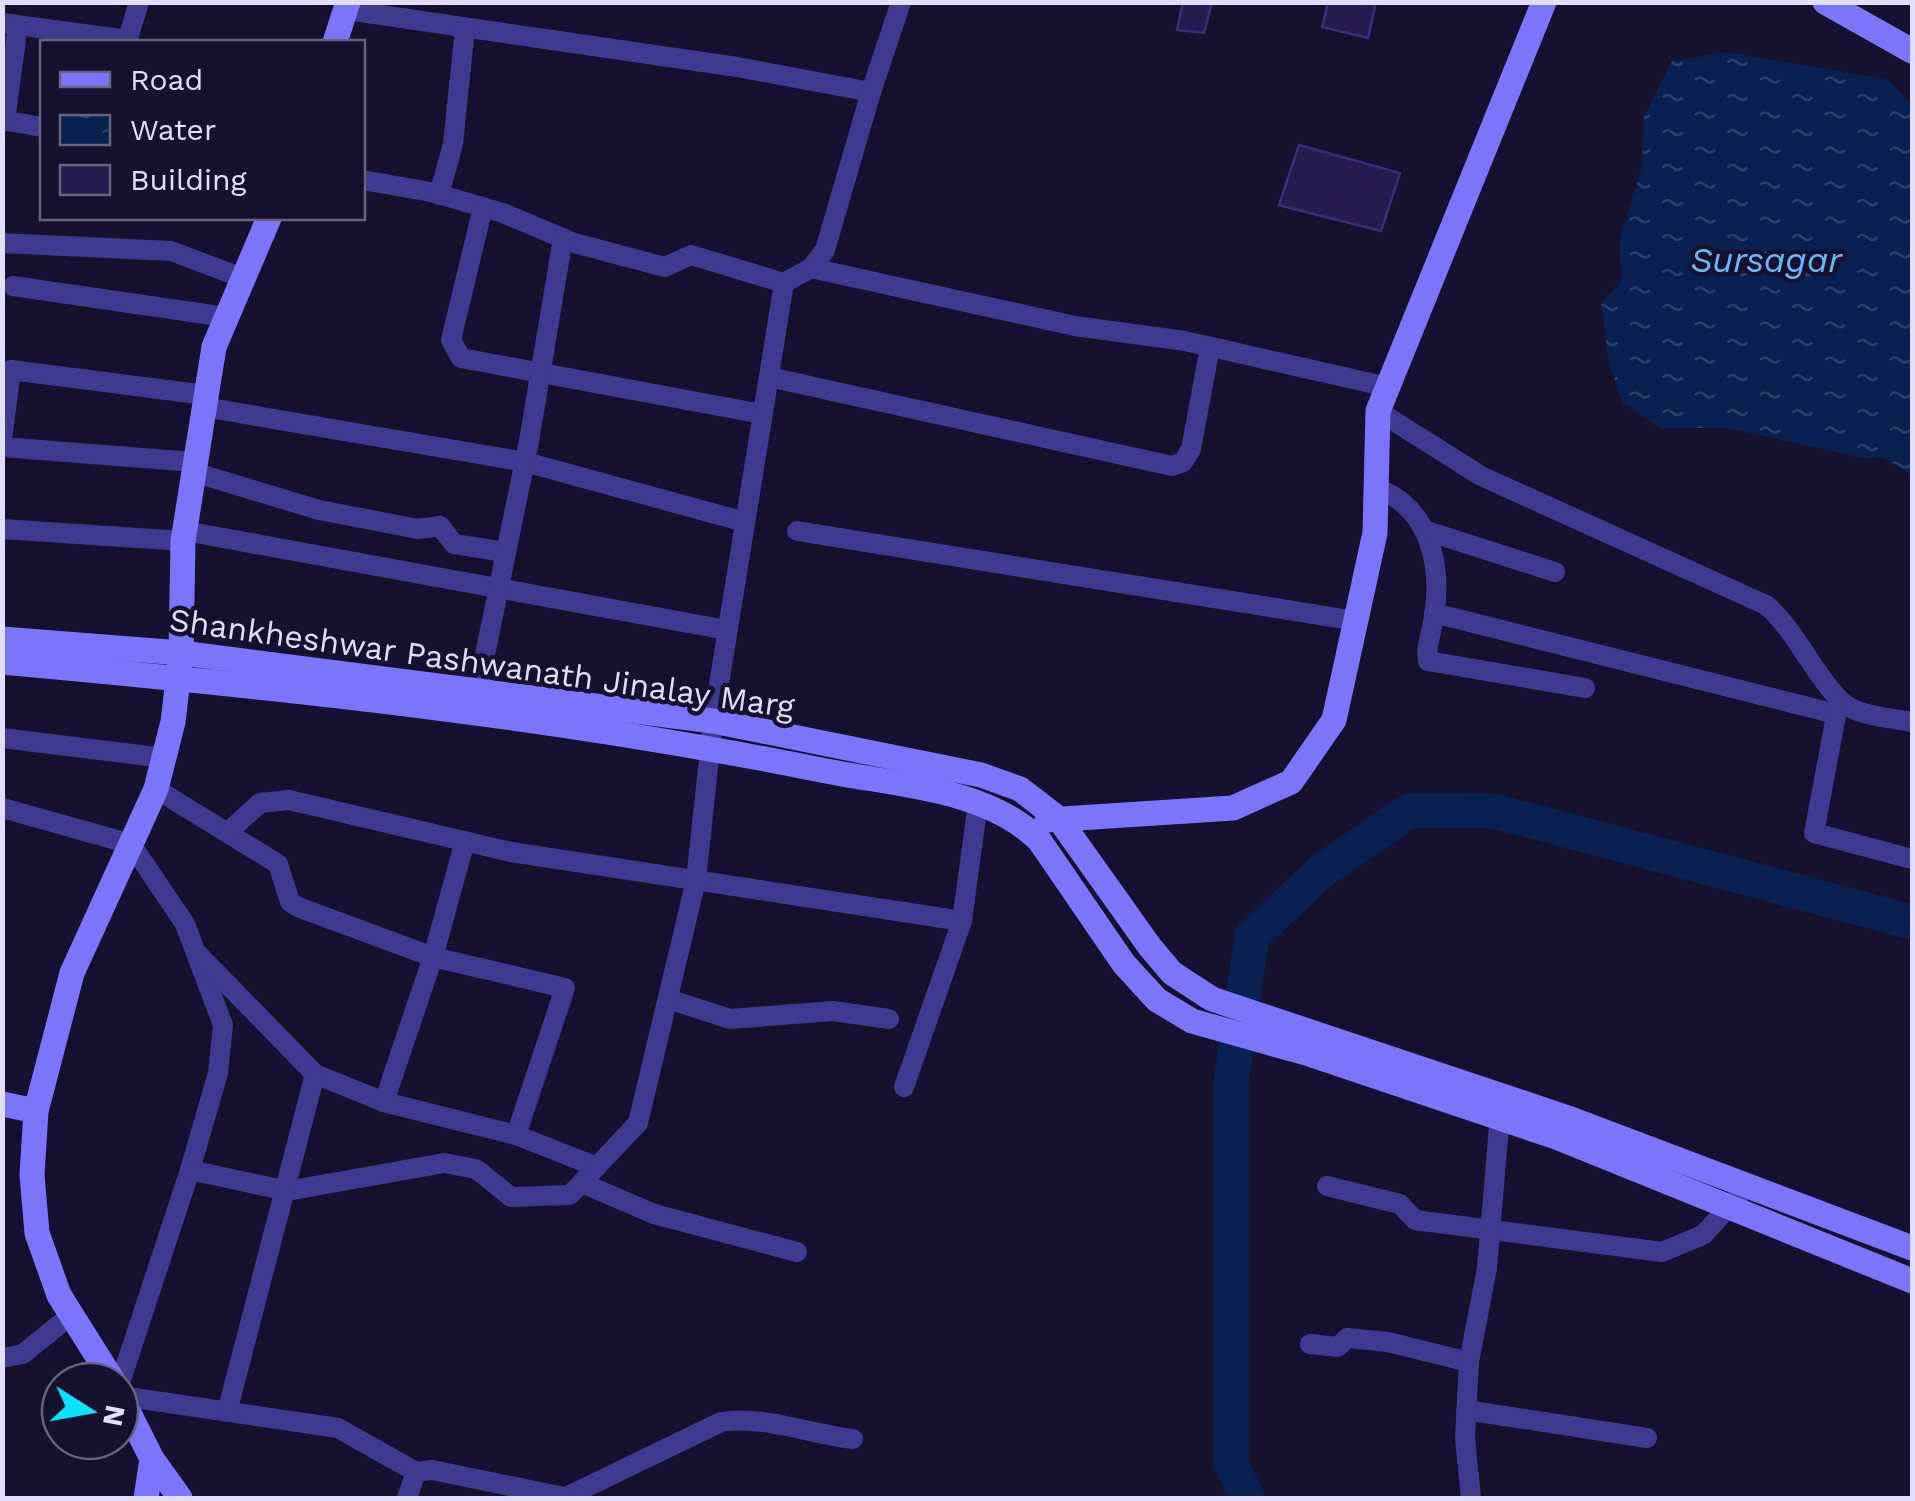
<svg xmlns="http://www.w3.org/2000/svg" width="1915" height="1501" viewBox="0 0 1915 1501" font-family="'Work Sans',sans-serif">
<defs>
<pattern id="water-ripples" width="26" height="14" patternUnits="userSpaceOnUse" patternTransform="scale(2.5)"><rect width="26" height="14" fill="#082150"/><path d="M2 4q2-2 4 0t4 0M15 11q2-2 4 0t4 0" fill="none" stroke="#2c416a"/></pattern>
</defs>
<rect width="100%" height="100%" fill="#16112e"/>
<path fill="url(#water-ripples)" d="M 1728,52 L 1888,80 L 1912,105 L 1910,474 L 1883,457 L 1863,458 L 1727,428 L 1660,428 L 1622,402 L 1608,359 L 1601,302 L 1621,282 L 1620,239 L 1642,167 L 1643,119 L 1672,61 Z"/>
<g fill="none" stroke-linecap="round" stroke-linejoin="round">
<path stroke="#082150" stroke-width="35" d="M 1247,1498 L 1231,1463 L 1231,1081 L 1252,936 L 1323,870 L 1410,810 L 1494,811 L 1912,922"/>
</g>
<g fill="#271c50" stroke="#3e2d7e" stroke-width="2.5">
<path d="M 1183,2 L 1212,2 L 1204,33 L 1177,30 Z"/>
<path d="M 1328,2 L 1376,2 L 1368,38 L 1322,27 Z"/>
<path d="M 1299,145 L 1400,173 L 1381,231 L 1279,205 Z"/>
</g>
<g fill="none" stroke-linecap="round" stroke-linejoin="round">
<g stroke="#3f3a8f" stroke-width="20">
<path d="M 347,10 L 737,67 L 871,92 L 825,250 L 811,268 L 784,283 L 691,255 L 665,267 L 574,243 L 503,213 L 431,192 L 362,180"/>
<path d="M 2,23 L 128,40"/>
<path d="M 127,42 L 139,2"/>
<path d="M 871,92 L 901,2"/>
<path d="M 2,120 L 42,127"/>
<path d="M 5,121 L 18,25"/>
<path d="M 439,195 L 453,144 L 465,28"/>
<path d="M 483,207 L 451,340 L 461,358 L 762,414"/>
<path d="M 2,243 L 171,251 L 240,277"/>
<path d="M 811,268 L 1075,326 L 1185,341 L 1388,387"/>
<path d="M 13,286 L 226,317"/>
<path d="M 769,377 L 1172,466 L 1183,462 L 1191,449 L 1210,347"/>
<path d="M 204,407 L 525,462 L 745,522"/>
<path d="M 1378,411 L 1481,476 L 1766,605 C 1797,630 1823,693 1851,708 C 1868,717 1894,718 1912,722"/>
<path d="M 2,440 L 11,370 L 206,395"/>
<path d="M 2,447 L 194,462"/>
<path d="M 193,472 L 319,510 L 418,529 L 440,526 L 454,544 L 505,552"/>
<path d="M 1376,488 C 1432,508 1443,569 1433,622 C 1431,636 1425,648 1428,661 L 1585,688"/>
<path d="M 2,529 L 183,541"/>
<path d="M 185,531 L 727,630"/>
<path d="M 797,531 L 1356,621"/>
<path d="M 1427,531 L 1555,572"/>
<path d="M 1434,613 L 1836,714"/>
<path d="M 475,703 L 529,441 L 563,238"/>
<path d="M 1838,705 L 1814,833 L 1912,859"/>
<path d="M 2,738 L 164,758"/>
<path d="M 156,789 L 278,864 L 290,902 L 298,907 L 433,957 L 565,988 L 516,1135"/>
<path d="M 2,808 L 131,844 L 185,924 L 223,1025 L 218,1073 L 190,1170 L 120,1383"/>
<path d="M 228,832 L 260,803 L 289,800 L 511,852 L 962,921"/>
<path d="M 195,951 L 315,1074 L 384,1102 L 516,1135 L 597,1167"/>
<path d="M 668,999 L 730,1019 L 833,1011 L 889,1019"/>
<path d="M 904,1087 L 962,921 L 978,803"/>
<path d="M 384,1102 L 433,957 L 465,841"/>
<path d="M 190,1170 L 287,1191 L 444,1163 L 476,1169 L 511,1197 L 570,1195 L 638,1123 L 696,880 L 713,721 L 784,283"/>
<path d="M 582,1183 L 654,1214 L 797,1252"/>
<path d="M 1327,1186 L 1400,1204 L 1415,1220 L 1662,1252 L 1703,1235 L 1738,1197"/>
<path d="M 1310,1344 L 1338,1347 L 1347,1338 L 1388,1342 L 1469,1362"/>
<path d="M 2,1358 L 23,1354 L 71,1315"/>
<path d="M 121,1396 L 338,1428 L 416,1472"/>
<path d="M 1466,1410 L 1647,1438"/>
<path d="M 227,1412 L 315,1074"/>
<path d="M 566,1497 L 721,1422 C 763,1415 810,1434 853,1439"/>
<path d="M 407,1498 L 416,1472 L 432,1470 L 569,1498"/>
<path d="M 1471,1498 L 1465,1438 L 1469,1362 L 1487,1268 L 1501,1103"/>
</g>
<g stroke="#7b75ff" stroke-width="25">
<path d="M 1825,2 L 1912,51"/>
<path d="M 335,42 L 348,2"/>
<path d="M 2,639 L 181,653 L 713,721 L 981,775 L 1020,789 L 1059,819 L 1150,947 L 1172,973 L 1212,999 L 1568,1118 L 1912,1248"/>
<path d="M 2,662 C 278,687 555,716 826,771 C 896,785 986,788 1039,840 L 1124,964 L 1157,1000 L 1192,1021 L 1306,1053 L 1556,1137 L 1912,1281"/>
<path d="M 1047,820 L 1233,808 L 1291,782 L 1334,720 L 1375,533 L 1378,411 L 1544,2"/>
<path d="M 2,1104 L 36,1111"/>
<path d="M 113,1381 L 59,1295 L 37,1233 L 32,1175 L 36,1111 L 72,973 L 156,789 L 173,722 L 181,653 L 183,541 L 214,347 L 269,218"/>
<path d="M 120,1395 L 152,1459 L 180,1498"/>
<path d="M 146,1498 L 152,1459"/>
</g>
</g>
<g text-anchor="middle" dominant-baseline="central" stroke-width="9" stroke-linejoin="round" paint-order="stroke">
<g font-size="32" fill="#e3deff" stroke="#16112e">
<text transform="translate(482 663) rotate(8)">Shankheshwar Pashwanath Jinalay Marg</text>
</g>
<g font-size="35" font-style="italic" fill="#6cb8ff" stroke="#16112e">
<text x="1766" y="260">Sursagar</text>
</g>
</g>
<rect width="1915" height="1501" fill="none" stroke="#e3deff" stroke-width="10"/>
<rect x="40" y="40" width="325" height="180" fill="#16112e" stroke="#686382" stroke-width="2.5"/>
<rect x="60" y="72" width="50" height="15" fill="#7b75ff" stroke="#686382" stroke-width="2.5"/>
<text x="130" y="90" font-size="30" fill="#e3deff">Road</text>
<rect x="60" y="115" width="50" height="30" fill="url(#water-ripples)" stroke="#686382" stroke-width="2.5"/>
<text x="130" y="140" font-size="30" fill="#e3deff">Water</text>
<rect x="60" y="165" width="50" height="30" fill="#271c50" stroke="#686382" stroke-width="2.5"/>
<text x="130" y="190" font-size="30" fill="#e3deff">Building</text>
<g transform="translate(90 1411) rotate(101)"><circle r="48" fill="#16112e" stroke="#686382" stroke-width="2.5"/>
<path d="M0-8L18 38L0 25L-18 38Z" fill="#0ae1ff"/>
<text y="-15" font-size="28" font-weight="bold" text-anchor="middle" fill="#e3deff">N</text>
</g>
</svg>
